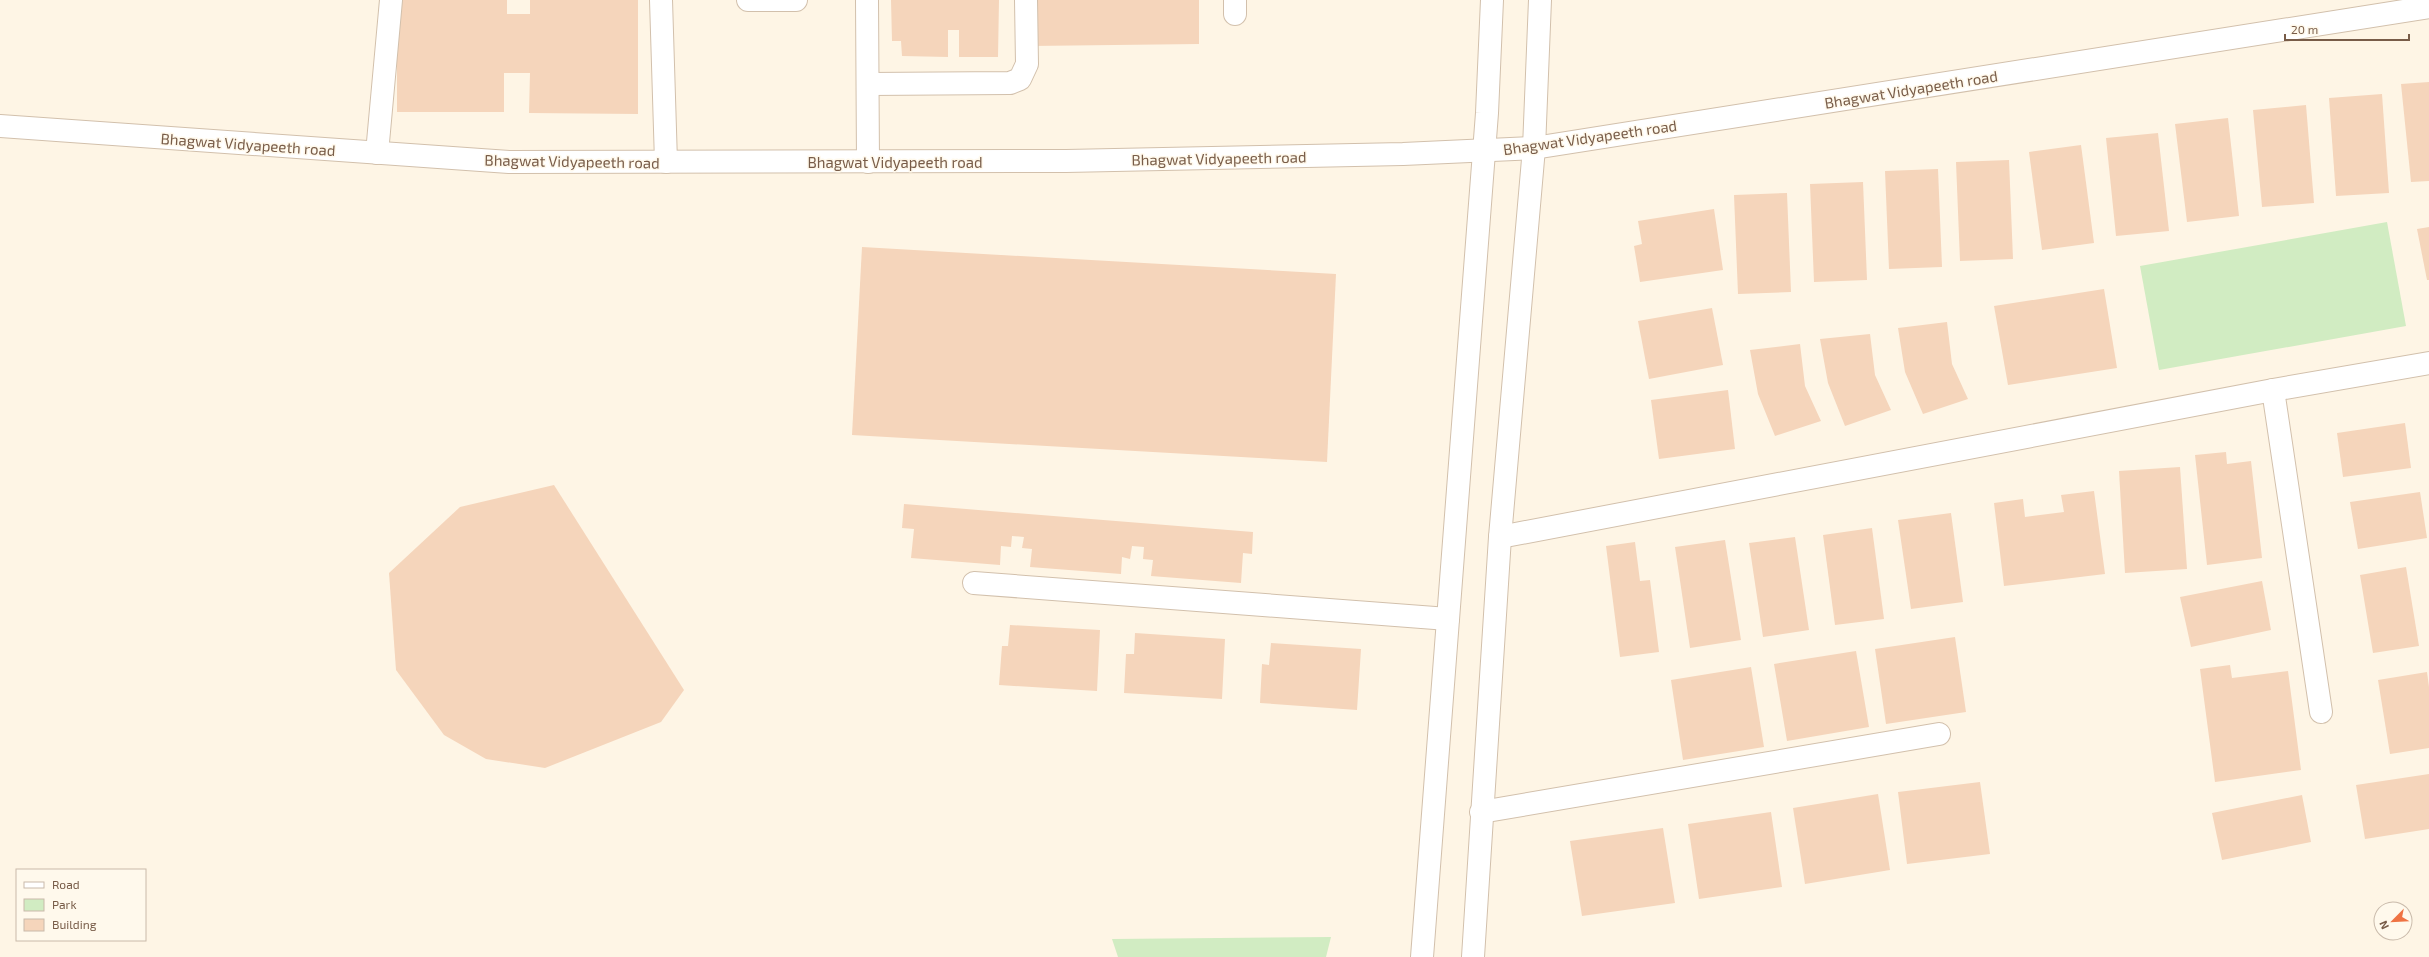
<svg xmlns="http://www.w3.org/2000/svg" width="2429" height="957" viewBox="0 0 2429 957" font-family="'Exo 2',sans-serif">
<rect width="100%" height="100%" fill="#fef5e5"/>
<g fill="#d1ecc2">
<path d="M 2387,222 L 2406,326 L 2159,370 L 2140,266 Z"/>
<path d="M 1331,937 L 1326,957 L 1118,957 L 1112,939 Z"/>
</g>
<g fill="#f5d5bb">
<path d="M 397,0 L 507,0 L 507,14 L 530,14 L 530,0 L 638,0 L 638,114 L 529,113 L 530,73 L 504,73 L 504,112 L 397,112 Z"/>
<path d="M 891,0 L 999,0 L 998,57 L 959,57 L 959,30 L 948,30 L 948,57 L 902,56 L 901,41 L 892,41 Z"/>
<path d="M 1029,0 L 1199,0 L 1199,44 L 1030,46 Z"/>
<path d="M 2429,82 L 2429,181 L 2411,182 L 2401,84 Z"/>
<path d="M 2382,94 L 2389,193 L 2336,196 L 2329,98 Z"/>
<path d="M 2306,105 L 2314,203 L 2262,207 L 2253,110 Z"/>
<path d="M 2228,118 L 2239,216 L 2187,222 L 2175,124 Z"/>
<path d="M 2158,133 L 2169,231 L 2116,236 L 2106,138 Z"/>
<path d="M 2081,145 L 2094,243 L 2042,250 L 2029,152 Z"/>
<path d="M 2009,160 L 2013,259 L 1960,261 L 1956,162 Z"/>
<path d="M 1938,169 L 1942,267 L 1889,269 L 1885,171 Z"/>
<path d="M 1863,182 L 1867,280 L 1814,282 L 1810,184 Z"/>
<path d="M 1787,193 L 1791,292 L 1738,294 L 1734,195 Z"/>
<path d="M 1714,209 L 1723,270 L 1640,282 L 1634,246 L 1642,244 L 1638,221 Z"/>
<path d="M 2429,227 L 2429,280 L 2427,280 L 2417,229 Z"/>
<path d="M 862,247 L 1336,274 L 1327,462 L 852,435 Z"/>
<path d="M 2104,289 L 2117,368 L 2008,385 L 1994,306 Z"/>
<path d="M 1712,308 L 1723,365 L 1649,379 L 1638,321 Z"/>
<path d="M 1947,322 L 1952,364 L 1968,399 L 1923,414 L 1905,372 L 1898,328 Z"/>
<path d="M 1870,334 L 1875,375 L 1891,410 L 1845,426 L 1828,383 L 1820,339 Z"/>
<path d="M 1800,344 L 1805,386 L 1821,421 L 1775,436 L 1758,394 L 1750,350 Z"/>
<path d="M 1728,390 L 1735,449 L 1659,459 L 1651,400 Z"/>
<path d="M 2405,423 L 2411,468 L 2343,477 L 2337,433 Z"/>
<path d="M 2226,452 L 2227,464 L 2251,461 L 2262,558 L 2207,565 L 2195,455 Z"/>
<path d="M 2180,467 L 2187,569 L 2125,573 L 2119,471 Z"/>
<path d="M 554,485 L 684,690 L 661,722 L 545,768 L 486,759 L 444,735 L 396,670 L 389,573 L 460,507 Z"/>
<path d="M 2094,491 L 2105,574 L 2004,586 L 1994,503 L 2023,499 L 2025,517 L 2064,512 L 2061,495 Z"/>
<path d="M 2420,492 L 2427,538 L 2358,549 L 2350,502 Z"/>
<path d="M 904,504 L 1253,532 L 1252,554 L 1243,553 L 1241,583 L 1151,576 L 1153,560 L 1143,559 L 1144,547 L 1132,546 L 1130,559 L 1122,557 L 1121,574 L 1030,567 L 1032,549 L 1022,548 L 1024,537 L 1012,536 L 1011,547 L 1001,546 L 1000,565 L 911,558 L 914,529 L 902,528 Z"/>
<path d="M 1951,513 L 1963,602 L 1911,609 L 1898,520 Z"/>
<path d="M 1872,528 L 1884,619 L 1835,625 L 1823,535 Z"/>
<path d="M 1795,537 L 1809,630 L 1763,637 L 1749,543 Z"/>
<path d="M 1725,540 L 1741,640 L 1690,648 L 1675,547 Z"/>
<path d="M 1635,542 L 1640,581 L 1650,580 L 1659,652 L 1620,657 L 1606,546 Z"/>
<path d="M 2406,567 L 2419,646 L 2373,653 L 2360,575 Z"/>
<path d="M 2262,581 L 2271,630 L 2191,647 L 2180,597 Z"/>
<path d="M 1010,625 L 1100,630 L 1097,691 L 999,685 L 1002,646 L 1008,646 Z"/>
<path d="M 1135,633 L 1225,639 L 1222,699 L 1124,693 L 1126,654 L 1134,654 Z"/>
<path d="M 1955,637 L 1966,712 L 1886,724 L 1875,649 Z"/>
<path d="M 1271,643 L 1361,649 L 1357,710 L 1260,703 L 1262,664 L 1269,665 Z"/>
<path d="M 1856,651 L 1869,727 L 1787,741 L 1774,664 Z"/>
<path d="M 2230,665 L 2232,678 L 2288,671 L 2301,770 L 2215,782 L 2200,669 Z"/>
<path d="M 1751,667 L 1764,747 L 1683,760 L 1671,680 Z"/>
<path d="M 2427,672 L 2429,687 L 2429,748 L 2390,754 L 2378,680 Z"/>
<path d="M 2429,774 L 2429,829 L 2365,839 L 2356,785 Z"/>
<path d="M 1980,782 L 1990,854 L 1907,864 L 1898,792 Z"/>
<path d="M 1878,794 L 1890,870 L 1805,884 L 1793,808 Z"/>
<path d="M 2302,795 L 2311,842 L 2222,860 L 2212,813 Z"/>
<path d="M 1771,812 L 1782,887 L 1699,899 L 1688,824 Z"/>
<path d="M 1663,828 L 1675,903 L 1582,916 L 1570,841 Z"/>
</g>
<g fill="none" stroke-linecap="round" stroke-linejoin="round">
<defs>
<g id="minor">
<path d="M 661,0 L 666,162"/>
<path d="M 748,0 L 796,0"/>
<path d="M 867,0 L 868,162"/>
<path d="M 1235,14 L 1235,0"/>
<path d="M 868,84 L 1010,83 L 1020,79 L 1027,64 L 1026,0"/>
<path d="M 0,126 L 509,162 L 1066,161 L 1403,154 L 1534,148 L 2429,7"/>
<path d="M 377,153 L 391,0"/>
<path d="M 2273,390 L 2321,712"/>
<path d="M 1500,537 L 2273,390 L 2429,363"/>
<path d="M 974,583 L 1448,619"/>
<path d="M 1481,812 L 1939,734"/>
<path d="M 1422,957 L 1487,113 L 1492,0"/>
<path d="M 1473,957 L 1500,537 L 1534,148 L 1540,0"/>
</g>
</defs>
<use href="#minor" stroke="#d2c0ac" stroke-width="24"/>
<use href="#minor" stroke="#fff" stroke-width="22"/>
</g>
<g text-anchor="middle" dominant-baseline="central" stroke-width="3" stroke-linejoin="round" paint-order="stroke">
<g font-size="15" fill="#785c48" stroke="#fff9ec">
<text transform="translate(1911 89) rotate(-9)">Bhagwat Vidyapeeth road</text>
<text transform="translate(1590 137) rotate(-8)">Bhagwat Vidyapeeth road</text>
<text transform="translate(248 144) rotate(4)">Bhagwat Vidyapeeth road</text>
<text transform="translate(1219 158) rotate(-1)">Bhagwat Vidyapeeth road</text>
<text transform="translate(572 161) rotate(1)">Bhagwat Vidyapeeth road</text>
<text x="895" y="162">Bhagwat Vidyapeeth road</text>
</g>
</g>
<rect x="16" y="869" width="130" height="72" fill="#fff9ec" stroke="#c9baaa"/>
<rect x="24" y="882" width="20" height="6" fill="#ffffff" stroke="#c9baaa"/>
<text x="52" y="889" font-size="12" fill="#785c48">Road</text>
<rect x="24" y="899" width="20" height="12" fill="#d1ecc2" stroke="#c9baaa"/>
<text x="52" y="909" font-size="12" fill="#785c48">Park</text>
<rect x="24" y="919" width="20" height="12" fill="#f5d5bb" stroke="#c9baaa"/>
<text x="52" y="929" font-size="12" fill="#785c48">Building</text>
<g transform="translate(2393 921) rotate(246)"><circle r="19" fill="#fff9ec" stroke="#c9baaa"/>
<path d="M0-3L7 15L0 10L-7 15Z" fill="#ef7343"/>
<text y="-6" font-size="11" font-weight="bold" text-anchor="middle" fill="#785c48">N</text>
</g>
<path d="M2285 34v6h124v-6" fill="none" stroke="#785c48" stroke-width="2"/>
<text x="2291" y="34" font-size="12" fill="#785c48" stroke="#fff9ec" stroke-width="3" paint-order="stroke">20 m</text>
</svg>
